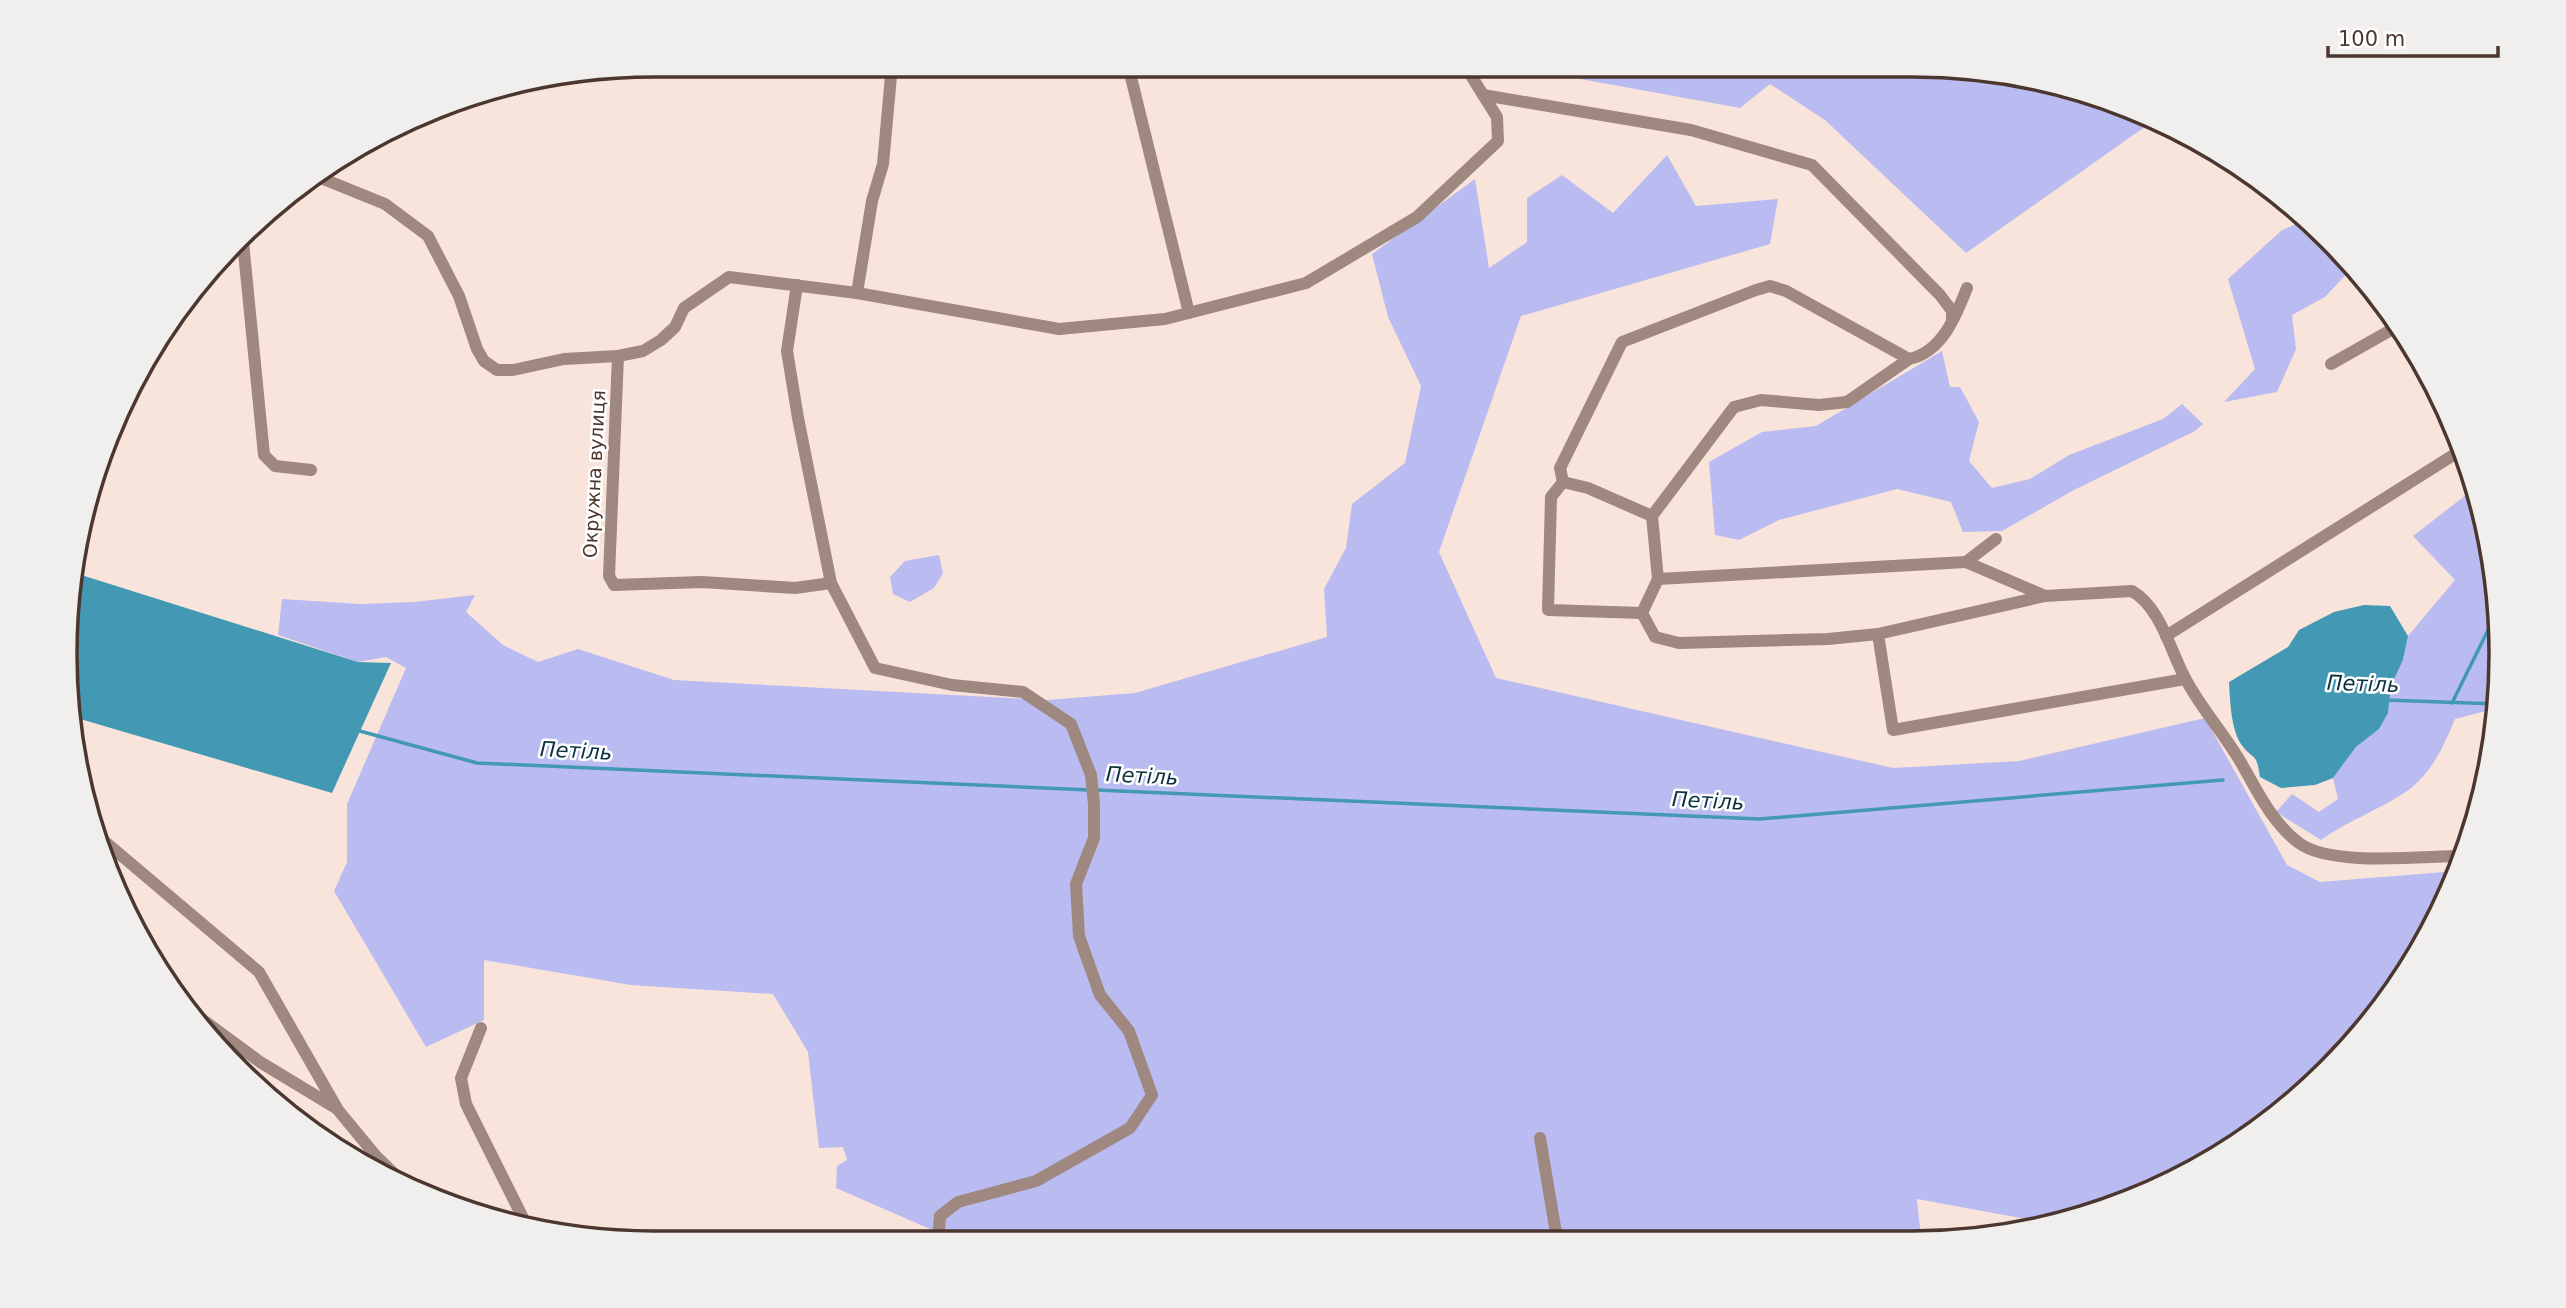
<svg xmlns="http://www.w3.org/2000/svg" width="2566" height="1308" viewBox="0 0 2566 1308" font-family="'DejaVu Sans',sans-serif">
<rect width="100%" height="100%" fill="#f9e4db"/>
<g fill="#babbf0">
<path d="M 1558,66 L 1950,66 L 2064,85 L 2156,119 L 1966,253 L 1825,120 L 1770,84 L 1740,108 L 1575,78 Z"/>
<path d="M 1667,155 L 1696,206 L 1778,199 L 1770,244 L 1521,316 L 1439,552 L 1496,678 L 1893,768 L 2019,761 L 2205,718 L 2287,865 L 2320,882 L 2457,871 L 2441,914 L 2355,1042 L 2270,1122 L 2137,1199 L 2047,1223 L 1917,1199 L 1921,1238 L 1546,1239 L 1542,1237 L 1542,1239 L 937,1241 L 937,1232 L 836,1188 L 837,1166 L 847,1160 L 843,1147 L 819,1148 L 808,1052 L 773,994 L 631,985 L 484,960 L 484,1020 L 426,1047 L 334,891 L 347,862 L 347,804 L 406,668 L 386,657 L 358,662 L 278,635 L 282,599 L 360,604 L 414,602 L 475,595 L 466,612 L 503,645 L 538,662 L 578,649 L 674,680 L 1047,700 L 1135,693 L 1327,637 L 1324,589 L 1346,548 L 1352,504 L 1405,463 L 1421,386 L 1388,317 L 1372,254 L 1475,179 L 1489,268 L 1527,242 L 1527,198 L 1562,175 L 1613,213 Z"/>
<path d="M 2306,220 L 2355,265 L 2325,297 L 2292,315 L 2296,349 L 2277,392 L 2224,402 L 2255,369 L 2228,279 L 2282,230 Z"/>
<path d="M 1942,351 L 1950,387 L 1960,387 L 1979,422 L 1969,461 L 1992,488 L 2030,479 L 2069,455 L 2163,419 L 2182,404 L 2203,424 L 2195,431 L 2074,490 L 2002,531 L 1963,532 L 1951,502 L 1897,489 L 1779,520 L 1739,540 L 1715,535 L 1709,462 L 1762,432 L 1816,426 Z"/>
<path d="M 2475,488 L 2496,577 L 2500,692 L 2497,708 L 2455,719 C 2444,746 2431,774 2407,791 C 2380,810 2348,820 2321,840 L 2276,812 L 2292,794 L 2319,812 L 2338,799 L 2333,778 L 2356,747 L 2379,729 L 2388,713 L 2391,686 L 2403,660 L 2408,636 L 2455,580 L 2413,536 Z"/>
<path d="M 939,555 L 943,573 L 934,588 L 910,602 L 893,594 L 890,577 L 905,561 Z"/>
</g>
<g fill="#4398b4">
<path d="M 75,573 L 358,662 L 391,663 L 332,793 L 70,716 Z"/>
<path d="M 2364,605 L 2390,606 L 2408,636 L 2403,660 L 2391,686 L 2388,713 L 2379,729 L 2356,747 L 2333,778 L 2315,785 L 2281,788 L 2260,777 C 2256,750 2254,762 2241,744 C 2231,729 2230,700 2229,682 L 2288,647 L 2299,630 L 2334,612 Z"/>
</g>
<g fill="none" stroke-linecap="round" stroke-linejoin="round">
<g stroke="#4398b4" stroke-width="3.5">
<path d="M 2385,700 L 2498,704"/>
<path d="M 2452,703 L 2497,612"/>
<path d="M 356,730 L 477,763 L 1089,790"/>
<path d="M 1097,790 L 1759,819 L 2223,780"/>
</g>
<g stroke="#9e8880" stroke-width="12">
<path d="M 1128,65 L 1189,313"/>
<path d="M 1483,95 L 1691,130 L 1812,165 L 1940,295 L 1952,311 L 1952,321"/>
<path d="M 316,176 L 385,204 L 428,236 L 459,296 L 477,349 L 484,361 L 497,370 L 513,370 L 564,359 L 618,356 L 643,351 L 661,340 L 675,327 L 684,308 L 729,277 L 857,293 L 872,201 L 883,164 L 892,65"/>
<path d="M 243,242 L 264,455 L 275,466 L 311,470"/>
<path d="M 797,285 L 787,351 L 798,418 L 831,583 L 875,668 L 952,685 L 1023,692 L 1071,724 L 1091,775 L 1094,804 L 1094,838 L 1076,884 L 1079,936 L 1100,995 L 1129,1031 L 1152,1095 L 1130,1128 L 1036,1181 L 958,1202 L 940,1216 L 938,1241"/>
<path d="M 857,293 L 1059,329 L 1165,319 L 1306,283 L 1417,217 L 1498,141 L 1497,117 L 1465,66"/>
<path d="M 618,356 L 609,576 L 614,585 L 702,582 L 795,588 L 831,583"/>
<path d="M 2331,364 L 2398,326"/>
<path d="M 1563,482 L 1551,497 L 1548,610 L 1642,613"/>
<path d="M 1652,516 L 1734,407 L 1761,400 L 1819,405 L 1847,402 L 1909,359"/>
<path d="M 1996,539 L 1966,562 L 2045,596 L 2132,591 C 2160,607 2170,649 2184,676 C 2199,706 2223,732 2240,761 C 2257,790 2272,823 2299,843 C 2331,867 2423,856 2463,856"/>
<path d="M 1966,562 L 1658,579 L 1652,516 L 1588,488 L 1563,482 L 1560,468 L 1622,342 L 1756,290 L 1770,286 L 1786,291 L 1909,359 C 1942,352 1956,316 1967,288"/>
<path d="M 1658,579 L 1642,613 L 1655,637 L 1679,643 L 1828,639 L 1878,634"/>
<path d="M 2045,596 L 1878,634 L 1893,730 L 2185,679"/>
<path d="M 2166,636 L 2463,449"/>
<path d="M 103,840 L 259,972 L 338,1110 L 376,1156 L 410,1189"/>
<path d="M 199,1017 L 260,1062 L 336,1108"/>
<path d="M 481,1028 L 461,1078 L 466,1104 L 522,1216 L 521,1226"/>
<path d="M 1540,1138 L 1557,1239"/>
</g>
</g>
<g text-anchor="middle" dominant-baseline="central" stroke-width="5" stroke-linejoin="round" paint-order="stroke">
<g font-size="19" fill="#4c372f" stroke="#fff">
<text transform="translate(594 474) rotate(-87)">Окружна вулиця</text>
</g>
<g font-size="21" font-style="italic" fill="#09323e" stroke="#fff">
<text transform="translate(2363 684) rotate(2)">Петіль</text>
<text transform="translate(576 751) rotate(3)">Петіль</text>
<text transform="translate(1142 776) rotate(3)">Петіль</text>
<text transform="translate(1708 801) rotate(3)">Петіль</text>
</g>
</g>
<path d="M0 0H2566V1308H0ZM654 77H1912A577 577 0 0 1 2489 654V654A577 577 0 0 1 1912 1231H654A577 577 0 0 1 77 654V654A577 577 0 0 1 654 77Z" fill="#f1efee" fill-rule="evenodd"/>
<path fill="none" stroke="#4c372f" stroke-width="3.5" d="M654 77H1912A577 577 0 0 1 2489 654V654A577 577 0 0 1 1912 1231H654A577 577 0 0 1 77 654V654A577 577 0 0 1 654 77Z"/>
<path d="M2328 46v10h170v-10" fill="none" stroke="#4c372f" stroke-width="3.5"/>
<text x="2338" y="46" font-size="21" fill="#4c372f" stroke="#ffffff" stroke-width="5" paint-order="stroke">100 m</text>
</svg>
